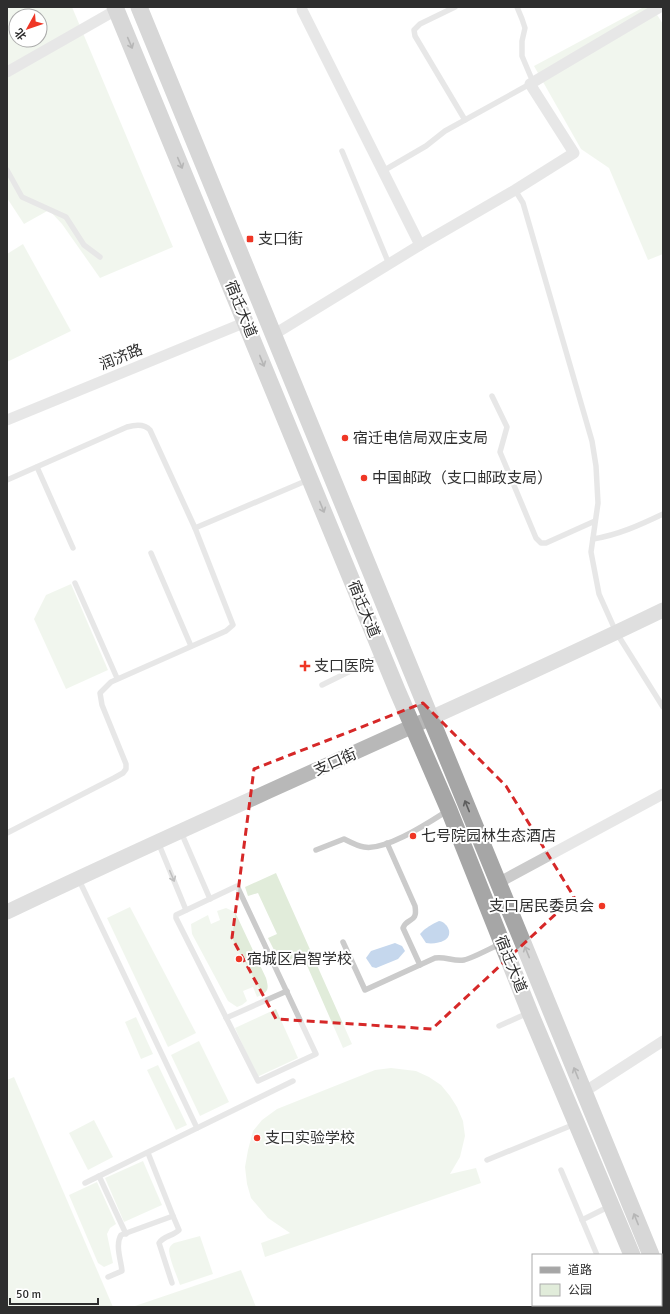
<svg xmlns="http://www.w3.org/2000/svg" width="670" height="1314" viewBox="0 0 670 1314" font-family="Signika,'Noto Sans SC',sans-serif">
<rect width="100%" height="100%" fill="#fff"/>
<g fill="#e1ecda" fill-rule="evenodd">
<path d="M 7,7 L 72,7 L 173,247 L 100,278 L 62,224 L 49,210 L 24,224 L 7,198 ZM 16,16 L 40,16 L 40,40 L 16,40 Z"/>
<path d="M 644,7 L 652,7 L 663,24 L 663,254 L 648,260 L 609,168 L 581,149 L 534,66 Z"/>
<path d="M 23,244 L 71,331 L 7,362 L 7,254 Z"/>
<path d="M 71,584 L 108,670 L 66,689 L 34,619 L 46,595 Z"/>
<path d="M 276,873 L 352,1044 L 343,1048 L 302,954 L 281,964 L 268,938 L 277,934 L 258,893 L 248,896 L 245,887 Z"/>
<path d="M 130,907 L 196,1033 L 168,1047 L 107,918 Z"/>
<path d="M 226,908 L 235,912 L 266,978 C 269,989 269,992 257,997 L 253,987 L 243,991 L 247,1001 L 242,1005 L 237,1007 L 228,1001 L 192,934 L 191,924 L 208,915 L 211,924 L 220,920 L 217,911 Z"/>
<path d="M 276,1009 L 298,1058 L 257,1077 L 235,1028 Z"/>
<path d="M 136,1017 L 153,1054 L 141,1059 L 125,1022 Z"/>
<path d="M 199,1041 L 229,1102 L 200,1116 L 171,1055 Z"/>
<path d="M 158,1065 L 187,1125 L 176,1130 L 147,1070 Z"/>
<path d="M 391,1068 L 416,1071 L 429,1077 L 441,1085 L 450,1096 L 457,1107 L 463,1121 L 465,1136 L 460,1157 L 450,1174 L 476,1168 L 481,1183 L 265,1257 L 261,1243 L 290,1233 L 268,1218 L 251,1198 L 247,1184 L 245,1167 L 248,1150 L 253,1131 L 262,1120 L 277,1109 L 375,1070 Z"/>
<path d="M 14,1077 L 113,1307 L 7,1307 L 7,1080 Z"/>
<path d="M 94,1120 L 113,1157 L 88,1170 L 69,1133 Z"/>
<path d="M 143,1161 L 162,1205 L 124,1222 L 105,1178 Z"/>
<path d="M 97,1182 L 116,1224 L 110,1228 L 107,1234 L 113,1263 L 104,1267 L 98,1263 L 69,1195 Z"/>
<path d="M 200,1236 L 213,1274 L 180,1285 C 177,1276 170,1261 169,1251 C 169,1247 171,1245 174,1243 Z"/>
<path d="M 241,1270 L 256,1307 L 132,1307 Z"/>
</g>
<g fill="#c5d7ed">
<path d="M 439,921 C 447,922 454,934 445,940 C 440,943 432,944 426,943 L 420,934 C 425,928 432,924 439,921 Z"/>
<path d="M 395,943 L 402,946 L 405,951 L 398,959 L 376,968 L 372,967 L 366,958 L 371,951 Z"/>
</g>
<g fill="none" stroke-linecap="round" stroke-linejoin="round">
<g stroke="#cbcbcb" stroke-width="5.5">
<path d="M 455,7 L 420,24 L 414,30 L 415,36 L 465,120"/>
<path d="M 517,7 L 522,19 L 525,28 L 522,41 L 522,56 L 533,82"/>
<path d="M 342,151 L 389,264"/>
<path d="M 7,170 L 22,197 L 66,217 L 84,245 L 100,257"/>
<path d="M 383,171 L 426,146 L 445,131 L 530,84"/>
<path d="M 515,190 L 523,203 L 592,441 L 596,466 L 598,503 L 591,552 L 599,594 L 616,632 L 663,707"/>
<path d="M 492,396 L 507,427 L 500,452 L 536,538 L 541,543 L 546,543 L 595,521"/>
<path d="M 37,467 L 73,548"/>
<path d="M 7,480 L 127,427 C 134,425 144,423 150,430 L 195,528 L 233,625 L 226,631 L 111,682 L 100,693 L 102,705 L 126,764 L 126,769 L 123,773 L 114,778 L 7,833"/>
<path d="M 195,528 L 308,480"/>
<path d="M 593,539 C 618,535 640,525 663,514"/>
<path d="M 151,553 L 191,646"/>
<path d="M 75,583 L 117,678"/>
<path d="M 322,685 L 381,656"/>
<path d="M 181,832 L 210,899"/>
<path d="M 158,842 L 186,910"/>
<path d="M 387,843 L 415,906 C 418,924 407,917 403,928 L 420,965"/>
<path d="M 316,850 L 344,839 C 350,842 357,846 364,847 C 386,851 428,823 447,811"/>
<path d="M 79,880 L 197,1128"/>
<path d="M 237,886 L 316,1054 L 258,1081 L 176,918 L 176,915 Z"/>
<path d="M 343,942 L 365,990 L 435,958 C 445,956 454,962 464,960 C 473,958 491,948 500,944"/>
<path d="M 226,1018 L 287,991"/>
<path d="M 499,1026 L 528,1013"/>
<path d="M 487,1160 L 575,1124"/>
<path d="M 561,1170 L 597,1255"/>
<path d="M 99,1176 L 126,1234"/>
<path d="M 85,1183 L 293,1081"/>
<path d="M 582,1220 L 610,1206"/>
<path d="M 108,1277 L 122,1271 C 121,1260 115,1245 121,1235 L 173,1216 L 148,1153"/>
<path d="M 172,1283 L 159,1243 C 163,1236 173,1236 179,1230 L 173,1216"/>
<path d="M 618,1305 L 619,1307"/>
</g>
<g stroke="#cbcbcb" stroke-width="11">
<path d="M 302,10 L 420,245"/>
<path d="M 7,72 L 116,10"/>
<path d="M 273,335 L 420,245 L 515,190 L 574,153 L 530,84 L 660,7"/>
<path d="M 7,420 L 246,322"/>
<path d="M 498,883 L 663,794"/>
<path d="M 584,1092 L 663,1041"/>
</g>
<path stroke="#b8b8b8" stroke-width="15" d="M 7,912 C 224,808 446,715 663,610"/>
<g stroke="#a6a6a6" stroke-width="17">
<path d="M 115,7 L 397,690 L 449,810 L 530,1013 L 632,1255"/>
<path d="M 139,7 L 651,1255"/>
<path d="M 661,1280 L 663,1285"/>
<path d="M 653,1305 L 653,1307"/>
</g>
</g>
<defs><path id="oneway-shaft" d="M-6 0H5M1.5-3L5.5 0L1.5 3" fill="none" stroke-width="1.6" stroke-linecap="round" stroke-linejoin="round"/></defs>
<g stroke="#5e5e5e">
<use href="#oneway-shaft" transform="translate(130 43) rotate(67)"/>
<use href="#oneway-shaft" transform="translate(180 163) rotate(67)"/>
<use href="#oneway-shaft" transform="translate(262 361) rotate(68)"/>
<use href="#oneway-shaft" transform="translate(322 507) rotate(68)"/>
<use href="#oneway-shaft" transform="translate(467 806) rotate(-112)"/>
<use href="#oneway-shaft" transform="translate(527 952) rotate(-112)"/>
<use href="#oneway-shaft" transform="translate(576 1073) rotate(-112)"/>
<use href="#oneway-shaft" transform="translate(636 1219) rotate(-112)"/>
</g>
<use stroke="#757575" href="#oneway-shaft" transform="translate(172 876) rotate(67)"/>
<path d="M0 0H670V1314H0ZM 423,703 L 506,786 L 574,897 L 432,1029 L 276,1019 L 232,938 L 254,769 Z" fill="#fff" fill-opacity=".55" fill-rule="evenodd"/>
<path fill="none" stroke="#d62828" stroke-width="3" stroke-dasharray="8 5" stroke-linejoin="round" d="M 423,703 L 506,786 L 574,897 L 432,1029 L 276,1019 L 232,938 L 254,769 Z"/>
<g fill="#ef3625" stroke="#fff" stroke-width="1.5">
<rect x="246" y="235" width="8" height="8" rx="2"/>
<circle cx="345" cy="438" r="4"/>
<circle cx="364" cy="478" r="4"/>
<path d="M303 660h4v4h4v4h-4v4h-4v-4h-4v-4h4z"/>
<circle cx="413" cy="836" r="4"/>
<circle cx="602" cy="906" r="4"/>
<circle cx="239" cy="959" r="4"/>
<circle cx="257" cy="1138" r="4"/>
</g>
<g text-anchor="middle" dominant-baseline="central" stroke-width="4" stroke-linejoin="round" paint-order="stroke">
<g font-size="15" fill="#2e2e2e" stroke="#fff" text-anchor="start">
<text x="258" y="239">支口街</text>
<text x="353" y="438">宿迁电信局双庄支局</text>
<text x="372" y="478">中国邮政（支口邮政支局）</text>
<text x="314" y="666">支口医院</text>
<text x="421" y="836">七号院园林生态酒店</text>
<text x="594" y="906" text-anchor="end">支口居民委员会</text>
<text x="247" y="959">宿城区启智学校</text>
<text x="265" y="1138">支口实验学校</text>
</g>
<g font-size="15" fill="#2e2e2e" stroke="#fff">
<text transform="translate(241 309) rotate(68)">宿迁大道</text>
<text transform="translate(121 357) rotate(-22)">润济路</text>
<text transform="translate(364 609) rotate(68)">宿迁大道</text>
<text transform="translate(335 762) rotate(-24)">支口街</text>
<text transform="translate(511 964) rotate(68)">宿迁大道</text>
</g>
</g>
<rect width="670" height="1314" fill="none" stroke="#2e2e2e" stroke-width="16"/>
<rect x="532" y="1254" width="130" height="52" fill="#ffffff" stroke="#ababab"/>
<rect x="540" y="1267" width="20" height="6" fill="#a6a6a6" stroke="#ababab"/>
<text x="568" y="1274" font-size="12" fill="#2e2e2e">道路</text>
<rect x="540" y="1284" width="20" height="12" fill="#e1ecda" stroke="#ababab"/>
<text x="568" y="1294" font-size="12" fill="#2e2e2e">公园</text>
<g transform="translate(28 28) rotate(230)"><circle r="19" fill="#ffffff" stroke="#ababab"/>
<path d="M0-3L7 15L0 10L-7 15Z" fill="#ef3625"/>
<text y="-6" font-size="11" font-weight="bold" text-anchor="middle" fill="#2e2e2e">北</text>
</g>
<path d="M10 1298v6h88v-6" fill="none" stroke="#2e2e2e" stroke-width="2"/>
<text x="16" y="1298" font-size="12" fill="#2e2e2e" stroke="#ffffff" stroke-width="3" paint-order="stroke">50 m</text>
</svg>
